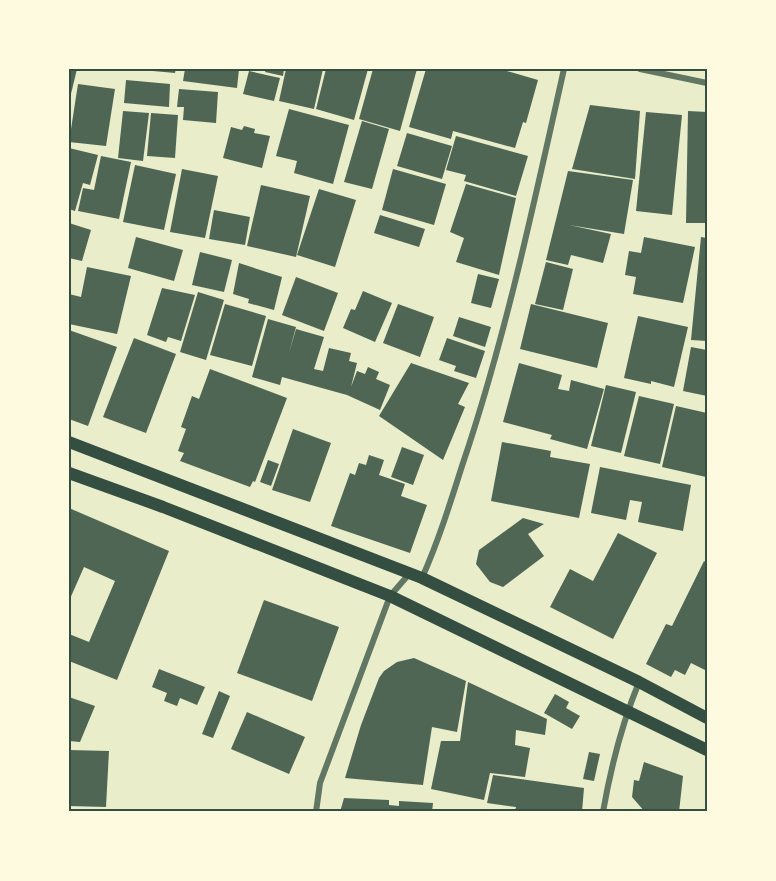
<svg xmlns="http://www.w3.org/2000/svg" width="776" height="881" viewBox="0 0 776 881" font-family="'Golos Text',sans-serif">
<rect width="100%" height="100%" fill="#e9edc9"/>
<g fill="#4f6655">
<path d="M 69,69 L 77,69 L 70,98 L 69,98 Z"/>
<path d="M 153,69 L 176,69 L 175,73 L 153,71 Z"/>
<path d="M 185,69 L 239,69 L 237,88 L 183,81 Z"/>
<path d="M 266,69 L 284,69 L 283,76 L 265,72 Z"/>
<path d="M 286,69 L 323,69 L 314,109 L 279,101 Z"/>
<path d="M 326,69 L 368,69 L 354,120 L 316,109 Z"/>
<path d="M 373,69 L 417,69 L 400,131 L 359,119 Z"/>
<path d="M 426,69 L 500,69 L 538,80 L 526,123 L 523,122 L 515,148 L 453,131 L 451,139 L 409,127 Z"/>
<path d="M 249,71 L 280,78 L 274,101 L 243,94 Z"/>
<path d="M 126,80 L 170,84 L 169,107 L 124,103 Z"/>
<path d="M 78,84 L 115,89 L 106,146 L 69,142 Z"/>
<path d="M 179,89 L 218,92 L 216,123 L 183,120 L 184,107 L 177,107 Z"/>
<path d="M 590,105 L 640,111 L 635,179 L 572,169 Z"/>
<path d="M 289,109 L 349,125 L 333,184 L 294,173 L 297,161 L 276,156 Z"/>
<path d="M 123,111 L 149,113 L 143,161 L 118,158 Z"/>
<path d="M 688,111 L 707,112 L 707,223 L 686,223 Z"/>
<path d="M 646,112 L 682,115 L 672,215 L 636,211 Z"/>
<path d="M 151,113 L 178,115 L 175,158 L 147,156 Z"/>
<path d="M 362,121 L 389,129 L 372,189 L 344,182 Z"/>
<path d="M 244,126 L 255,129 L 254,133 L 270,136 L 262,168 L 223,158 L 231,127 L 242,130 Z"/>
<path d="M 407,133 L 452,146 L 442,179 L 397,166 Z"/>
<path d="M 456,136 L 528,156 L 516,196 L 464,181 L 466,175 L 446,170 Z"/>
<path d="M 69,148 L 98,155 L 90,185 L 83,183 L 75,211 L 69,209 Z"/>
<path d="M 101,156 L 131,162 L 119,219 L 78,211 L 83,188 L 94,190 Z"/>
<path d="M 135,165 L 176,174 L 164,230 L 123,222 Z"/>
<path d="M 182,169 L 218,176 L 205,238 L 170,232 Z"/>
<path d="M 393,169 L 446,184 L 434,225 L 382,210 Z"/>
<path d="M 568,171 L 633,180 L 624,234 L 569,225 L 611,234 L 603,263 L 571,255 L 568,265 L 546,260 Z"/>
<path d="M 466,184 L 516,198 L 499,275 L 456,262 L 464,238 L 450,232 Z"/>
<path d="M 261,185 L 310,196 L 296,257 L 247,246 Z"/>
<path d="M 319,189 L 356,200 L 335,267 L 297,255 Z"/>
<path d="M 214,210 L 250,217 L 245,245 L 209,239 Z"/>
<path d="M 380,215 L 425,229 L 419,247 L 374,233 Z"/>
<path d="M 69,223 L 91,230 L 82,261 L 69,258 Z"/>
<path d="M 136,237 L 183,250 L 174,281 L 128,268 Z"/>
<path d="M 644,237 L 695,247 L 683,303 L 633,294 L 636,277 L 625,275 L 629,251 L 641,253 Z"/>
<path d="M 701,237 L 707,238 L 707,341 L 691,340 Z"/>
<path d="M 200,252 L 232,260 L 224,292 L 192,285 Z"/>
<path d="M 546,262 L 573,269 L 563,310 L 535,304 Z"/>
<path d="M 239,263 L 282,277 L 274,310 L 248,303 L 249,299 L 233,294 Z"/>
<path d="M 87,267 L 131,276 L 117,334 L 69,324 L 69,294 L 81,297 Z"/>
<path d="M 478,274 L 499,279 L 491,308 L 471,303 Z"/>
<path d="M 296,277 L 338,293 L 324,331 L 282,315 Z"/>
<path d="M 162,288 L 195,295 L 181,341 L 168,337 L 166,342 L 147,335 Z"/>
<path d="M 363,291 L 392,303 L 375,342 L 343,328 L 351,309 L 355,310 Z"/>
<path d="M 198,292 L 224,300 L 206,360 L 180,352 Z"/>
<path d="M 225,304 L 266,316 L 252,366 L 210,355 Z"/>
<path d="M 398,304 L 434,317 L 420,357 L 383,343 Z"/>
<path d="M 531,304 L 608,323 L 597,368 L 520,349 Z"/>
<path d="M 638,316 L 688,327 L 674,387 L 651,381 L 651,384 L 624,378 Z"/>
<path d="M 459,317 L 491,327 L 485,347 L 453,336 Z"/>
<path d="M 268,319 L 296,327 L 289,353 L 296,329 L 324,337 L 314,369 L 323,371 L 329,348 L 351,353 L 349,361 L 357,363 L 351,387 L 357,371 L 365,374 L 368,367 L 379,372 L 376,379 L 390,385 L 380,410 L 347,395 L 282,377 L 280,385 L 252,377 Z"/>
<path d="M 69,330 L 117,347 L 88,426 L 69,419 Z"/>
<path d="M 134,338 L 176,354 L 146,433 L 103,417 Z"/>
<path d="M 447,338 L 485,351 L 476,378 L 454,371 L 456,366 L 439,360 Z"/>
<path d="M 691,347 L 707,350 L 707,396 L 683,391 Z"/>
<path d="M 411,363 L 469,383 L 458,404 L 465,407 L 443,460 L 379,416 Z"/>
<path d="M 519,363 L 562,375 L 558,389 L 569,391 L 571,380 L 604,389 L 587,449 L 550,439 L 552,435 L 503,422 Z"/>
<path d="M 210,369 L 287,398 L 255,482 L 253,481 L 250,487 L 180,461 L 184,453 L 178,451 L 186,429 L 181,427 L 192,396 L 199,399 Z"/>
<path d="M 606,385 L 636,392 L 621,453 L 591,446 Z"/>
<path d="M 639,396 L 674,404 L 660,464 L 624,456 Z"/>
<path d="M 676,406 L 707,413 L 706,477 L 662,467 Z"/>
<path d="M 293,429 L 331,443 L 310,502 L 272,490 Z"/>
<path d="M 502,442 L 551,451 L 550,457 L 590,464 L 579,518 L 491,501 Z"/>
<path d="M 402,447 L 424,455 L 413,485 L 391,477 Z"/>
<path d="M 369,455 L 384,460 L 379,475 L 405,484 L 401,496 L 427,505 L 410,553 L 331,526 L 350,473 L 355,475 L 359,463 L 366,465 Z"/>
<path d="M 268,460 L 279,464 L 271,486 L 260,482 Z"/>
<path d="M 600,467 L 691,485 L 683,531 L 638,522 L 642,502 L 630,500 L 626,520 L 591,513 Z"/>
<path d="M 69,508 L 169,551 L 117,680 L 69,661 L 69,634 L 89,642 L 115,581 L 84,567 L 69,601 Z"/>
<path d="M 523,518 L 544,524 L 528,534 L 544,556 L 503,587 L 490,582 L 476,564 L 479,550 Z"/>
<path d="M 618,533 L 657,553 L 613,639 L 550,607 L 570,569 L 593,581 Z"/>
<path d="M 704,561 L 707,563 L 707,671 L 691,663 L 685,675 L 675,670 L 671,677 L 646,664 L 666,624 L 672,626 Z"/>
<path d="M 264,600 L 339,627 L 312,701 L 237,673 Z"/>
<path d="M 414,658 L 466,681 L 457,732 L 432,727 L 423,785 L 345,778 L 361,725 L 379,678 L 384,671 L 397,662 Z"/>
<path d="M 159,669 L 205,687 L 197,705 L 180,698 L 177,706 L 164,701 L 167,693 L 152,687 Z"/>
<path d="M 468,682 L 547,719 L 545,735 L 516,730 L 515,745 L 530,748 L 525,777 L 490,773 L 484,800 L 431,789 L 441,741 L 460,741 Z"/>
<path d="M 219,691 L 230,696 L 213,738 L 202,734 Z"/>
<path d="M 555,694 L 569,702 L 566,708 L 580,716 L 572,729 L 544,713 Z"/>
<path d="M 69,697 L 95,706 L 80,742 L 69,741 Z"/>
<path d="M 247,712 L 305,737 L 289,774 L 231,749 Z"/>
<path d="M 69,750 L 109,751 L 106,807 L 69,806 Z"/>
<path d="M 589,752 L 600,754 L 594,781 L 583,779 Z"/>
<path d="M 644,762 L 683,776 L 679,812 L 645,812 L 632,797 L 634,780 L 639,781 Z"/>
<path d="M 493,775 L 584,788 L 582,812 L 520,812 L 515,811 L 516,807 L 487,803 Z"/>
<path d="M 344,798 L 389,800 L 389,805 L 399,806 L 399,801 L 433,803 L 432,812 L 340,812 Z"/>
</g>
<g fill="none" stroke-linecap="round" stroke-linejoin="round">
<g stroke="#617663" stroke-width="6">
<path d="M 640,69 L 707,83"/>
<path d="M 422,578 C 438,542 450,504 462,466 C 506,336 534,203 564,69"/>
<path d="M 316,812 L 320,783 L 390,596 L 410,573"/>
<path d="M 603,812 C 611,766 621,726 639,682"/>
</g>
<g stroke="#344e41" stroke-width="12">
<path d="M 69,442 L 422,578 L 639,682 L 707,718"/>
<path d="M 69,473 L 163,507 L 390,596 L 707,750"/>
</g>
</g>
<rect width="776" height="881" fill="none" stroke="#fefae0" stroke-width="141"/>
<rect x="70" y="70" width="636" height="740" fill="none" stroke="#344e41" stroke-width="2"/>
</svg>
